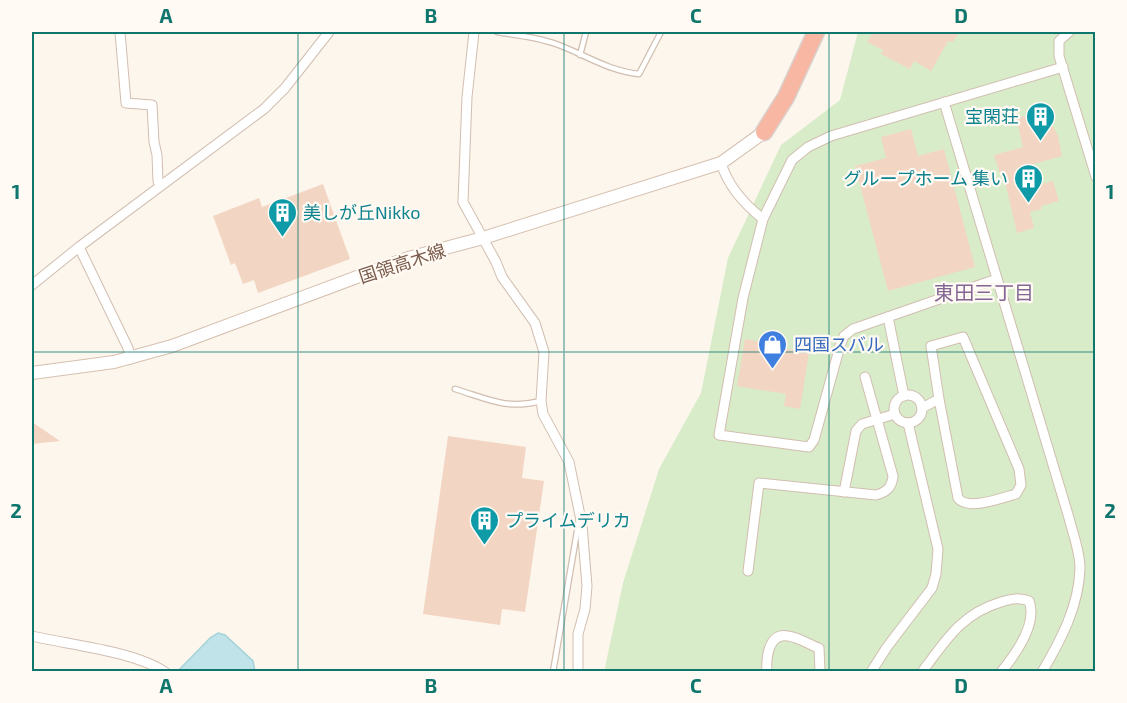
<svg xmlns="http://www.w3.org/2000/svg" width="1127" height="703" viewBox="0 0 1127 703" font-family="'Exo 2','Noto Sans JP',sans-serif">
<rect width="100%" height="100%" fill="#fdf6ec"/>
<path fill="#d8ecc9" d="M 858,32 L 1095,32 L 1095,671 L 604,672 L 623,583 L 659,469 L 701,393 L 728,258 L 781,145 L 840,100 Z"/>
<path fill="#bfe3e8" stroke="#a5d3da" stroke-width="1.5" d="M 218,633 L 225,635 L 253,661 L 255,671 L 182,672 L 179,670 L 210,638 Z"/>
<g fill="#f3d5c3">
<path d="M 873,32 L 900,32 L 907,35 L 909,32 L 959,32 L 953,42 L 948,41 L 931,71 L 914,61 L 910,69 L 881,54 L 883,50 L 867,42 Z"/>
<path d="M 1046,112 L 1058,136 L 1062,156 L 1016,169 L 1022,190 L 1053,181 L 1059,201 L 1041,206 L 1042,209 L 1030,212 L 1034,228 L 1017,233 L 1003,173 L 1000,174 L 994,155 L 1023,147 L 1016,118 Z"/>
<path d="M 911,129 L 918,156 L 944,149 L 975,267 L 888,291 L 855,166 L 886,158 L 881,137 Z"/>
<path d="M 323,184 L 350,259 L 258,293 L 254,280 L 243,284 L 235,263 L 231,265 L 213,216 L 259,198 L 262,207 Z"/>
<path d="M 745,339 L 781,345 L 782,348 L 809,353 L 800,409 L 784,406 L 786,394 L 737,386 Z"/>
<path d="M 32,422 L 60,441 L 32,444 Z"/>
<path d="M 448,436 L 526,447 L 522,478 L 544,481 L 525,612 L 502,609 L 500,625 L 423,614 Z"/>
</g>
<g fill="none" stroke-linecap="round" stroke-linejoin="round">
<defs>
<g id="lane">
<path d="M 497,32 C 516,35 537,37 556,44 C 584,54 608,71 639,74 L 661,32"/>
<path d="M 580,55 L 586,32"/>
<path d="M 455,389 C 488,399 506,410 541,401"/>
<path d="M 553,672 L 579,520"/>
</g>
<g id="street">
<path d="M 120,32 L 126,103 L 152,105 L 154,142 L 157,155 L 158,181 L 160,186"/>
<path d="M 474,32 L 467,97 L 463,202 L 496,262 L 502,277 L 535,323 L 544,352 L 541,401 L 543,414 L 569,462 L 582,525 L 587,586 L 585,609 L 578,634 L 578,672"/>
<path d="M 1069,32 L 1059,41 L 1059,56 L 1096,177"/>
<path d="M 944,102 L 1069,518 C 1073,534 1080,552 1080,568 C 1079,606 1061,640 1042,672"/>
<path d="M 721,163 C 728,186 744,204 763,219"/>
<path d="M 79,247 L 128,348 L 131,359"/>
<path d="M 997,279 L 853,329 L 844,336 L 840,346 L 814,440 L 809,447 L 719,435 L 743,298 L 763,219 L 792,160 L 808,147 L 831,136 L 1063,67"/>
<path d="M 32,285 L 79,247 L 264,109 L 285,88 L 329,32"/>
<path d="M 888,317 L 904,396"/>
<circle cx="908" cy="409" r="14"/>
<path d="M 922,408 L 939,399 L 931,346 L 963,337 L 1019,469 L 1021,485 L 1016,494 C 1001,498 968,511 958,498 L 939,399"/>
<path d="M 844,492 L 856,431 L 862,424 L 895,414"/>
<path d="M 748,571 L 759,483 L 876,495 C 887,492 892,487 893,476 L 865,377"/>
<path d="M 32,636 C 70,645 134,651 165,672"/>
<path d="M 767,672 C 766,659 768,632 788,636 C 798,637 810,645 819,648 L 820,672"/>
<path d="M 871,672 L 887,647 L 932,588 L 936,574 L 938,549 L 908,423"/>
<path d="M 922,672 C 946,640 961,614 1001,602 C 1011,599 1019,597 1029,601 C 1038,624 1015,655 1001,672"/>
</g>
<path id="secondary" d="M 32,373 L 114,362 L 172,346 L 408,258 L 483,238 L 721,163 L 764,132"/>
<path id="highway" d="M 764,132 L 786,97 L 816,32"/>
</defs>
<use href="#lane" stroke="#d1beb0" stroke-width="7"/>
<use href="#street" stroke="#d1beb0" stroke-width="11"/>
<use href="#secondary" stroke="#d6c0b0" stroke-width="14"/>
<use href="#highway" stroke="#dad1cd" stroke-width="19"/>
<use href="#lane" stroke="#fff" stroke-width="4.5"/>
<use href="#street" stroke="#fff" stroke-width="9"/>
<use href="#secondary" stroke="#fff" stroke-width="12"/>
<use href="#highway" stroke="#f7b7a3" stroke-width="16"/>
</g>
<path fill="none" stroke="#0f766e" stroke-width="1.5" stroke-opacity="0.55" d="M 298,32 L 298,672M 564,32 L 564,672M 829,32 L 829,672M 32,352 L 1096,352"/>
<defs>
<symbol id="building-pin" viewBox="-11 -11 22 30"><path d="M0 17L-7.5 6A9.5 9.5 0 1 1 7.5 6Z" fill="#0f9aa8" stroke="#fffaf3"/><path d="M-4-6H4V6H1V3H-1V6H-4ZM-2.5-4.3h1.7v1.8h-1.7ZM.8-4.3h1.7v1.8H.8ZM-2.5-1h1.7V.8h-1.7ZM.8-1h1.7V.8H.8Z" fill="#fff"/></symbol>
<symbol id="shop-pin" viewBox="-11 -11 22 30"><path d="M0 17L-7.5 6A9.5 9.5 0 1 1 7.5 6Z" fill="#3f7fe0" stroke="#fffaf3"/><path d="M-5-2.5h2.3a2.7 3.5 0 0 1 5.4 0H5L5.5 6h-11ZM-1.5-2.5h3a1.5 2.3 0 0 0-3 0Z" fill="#fff"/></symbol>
</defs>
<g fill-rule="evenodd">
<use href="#building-pin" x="1024" y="100" width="33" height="45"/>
<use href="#building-pin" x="1012" y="162" width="33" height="45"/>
<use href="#building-pin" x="266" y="196" width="33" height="45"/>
<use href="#shop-pin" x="756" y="328" width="33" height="45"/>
<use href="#building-pin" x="468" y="504" width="33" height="45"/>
</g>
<g text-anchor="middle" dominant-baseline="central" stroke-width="4.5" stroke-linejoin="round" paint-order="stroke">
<g font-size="18" fill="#0d838f" stroke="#fffaf3" text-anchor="end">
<text x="1019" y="116">宝閑荘</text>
<text x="1008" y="178">グループホーム 集い</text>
<text x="303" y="212" text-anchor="start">美しが丘Nikko</text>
<text x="505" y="520" text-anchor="start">プライムデリカ</text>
</g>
<g font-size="18" fill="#7a5c4d" stroke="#fffaf3">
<text transform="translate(402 263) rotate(-18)">国領高木線</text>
</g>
<g font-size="18" fill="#366cbe" stroke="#fffaf3" text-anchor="start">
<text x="794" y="344">四国スバル</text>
</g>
<g font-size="20" fill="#846695" stroke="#fffaf3">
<text x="984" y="292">東田三丁目</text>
</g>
</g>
<rect width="1127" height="703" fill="none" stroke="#fffaf3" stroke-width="66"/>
<rect x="33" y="33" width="1061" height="637" fill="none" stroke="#0f766e" stroke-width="2"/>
<g font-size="20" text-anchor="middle" font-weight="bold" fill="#0f766e">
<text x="166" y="23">A</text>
<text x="431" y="23">B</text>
<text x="696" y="23">C</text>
<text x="961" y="23">D</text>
<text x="16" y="199">1</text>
<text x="1110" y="199">1</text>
<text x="16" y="518">2</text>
<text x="1110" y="518">2</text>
<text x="166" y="693">A</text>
<text x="431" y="693">B</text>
<text x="696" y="693">C</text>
<text x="961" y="693">D</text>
</g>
</svg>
